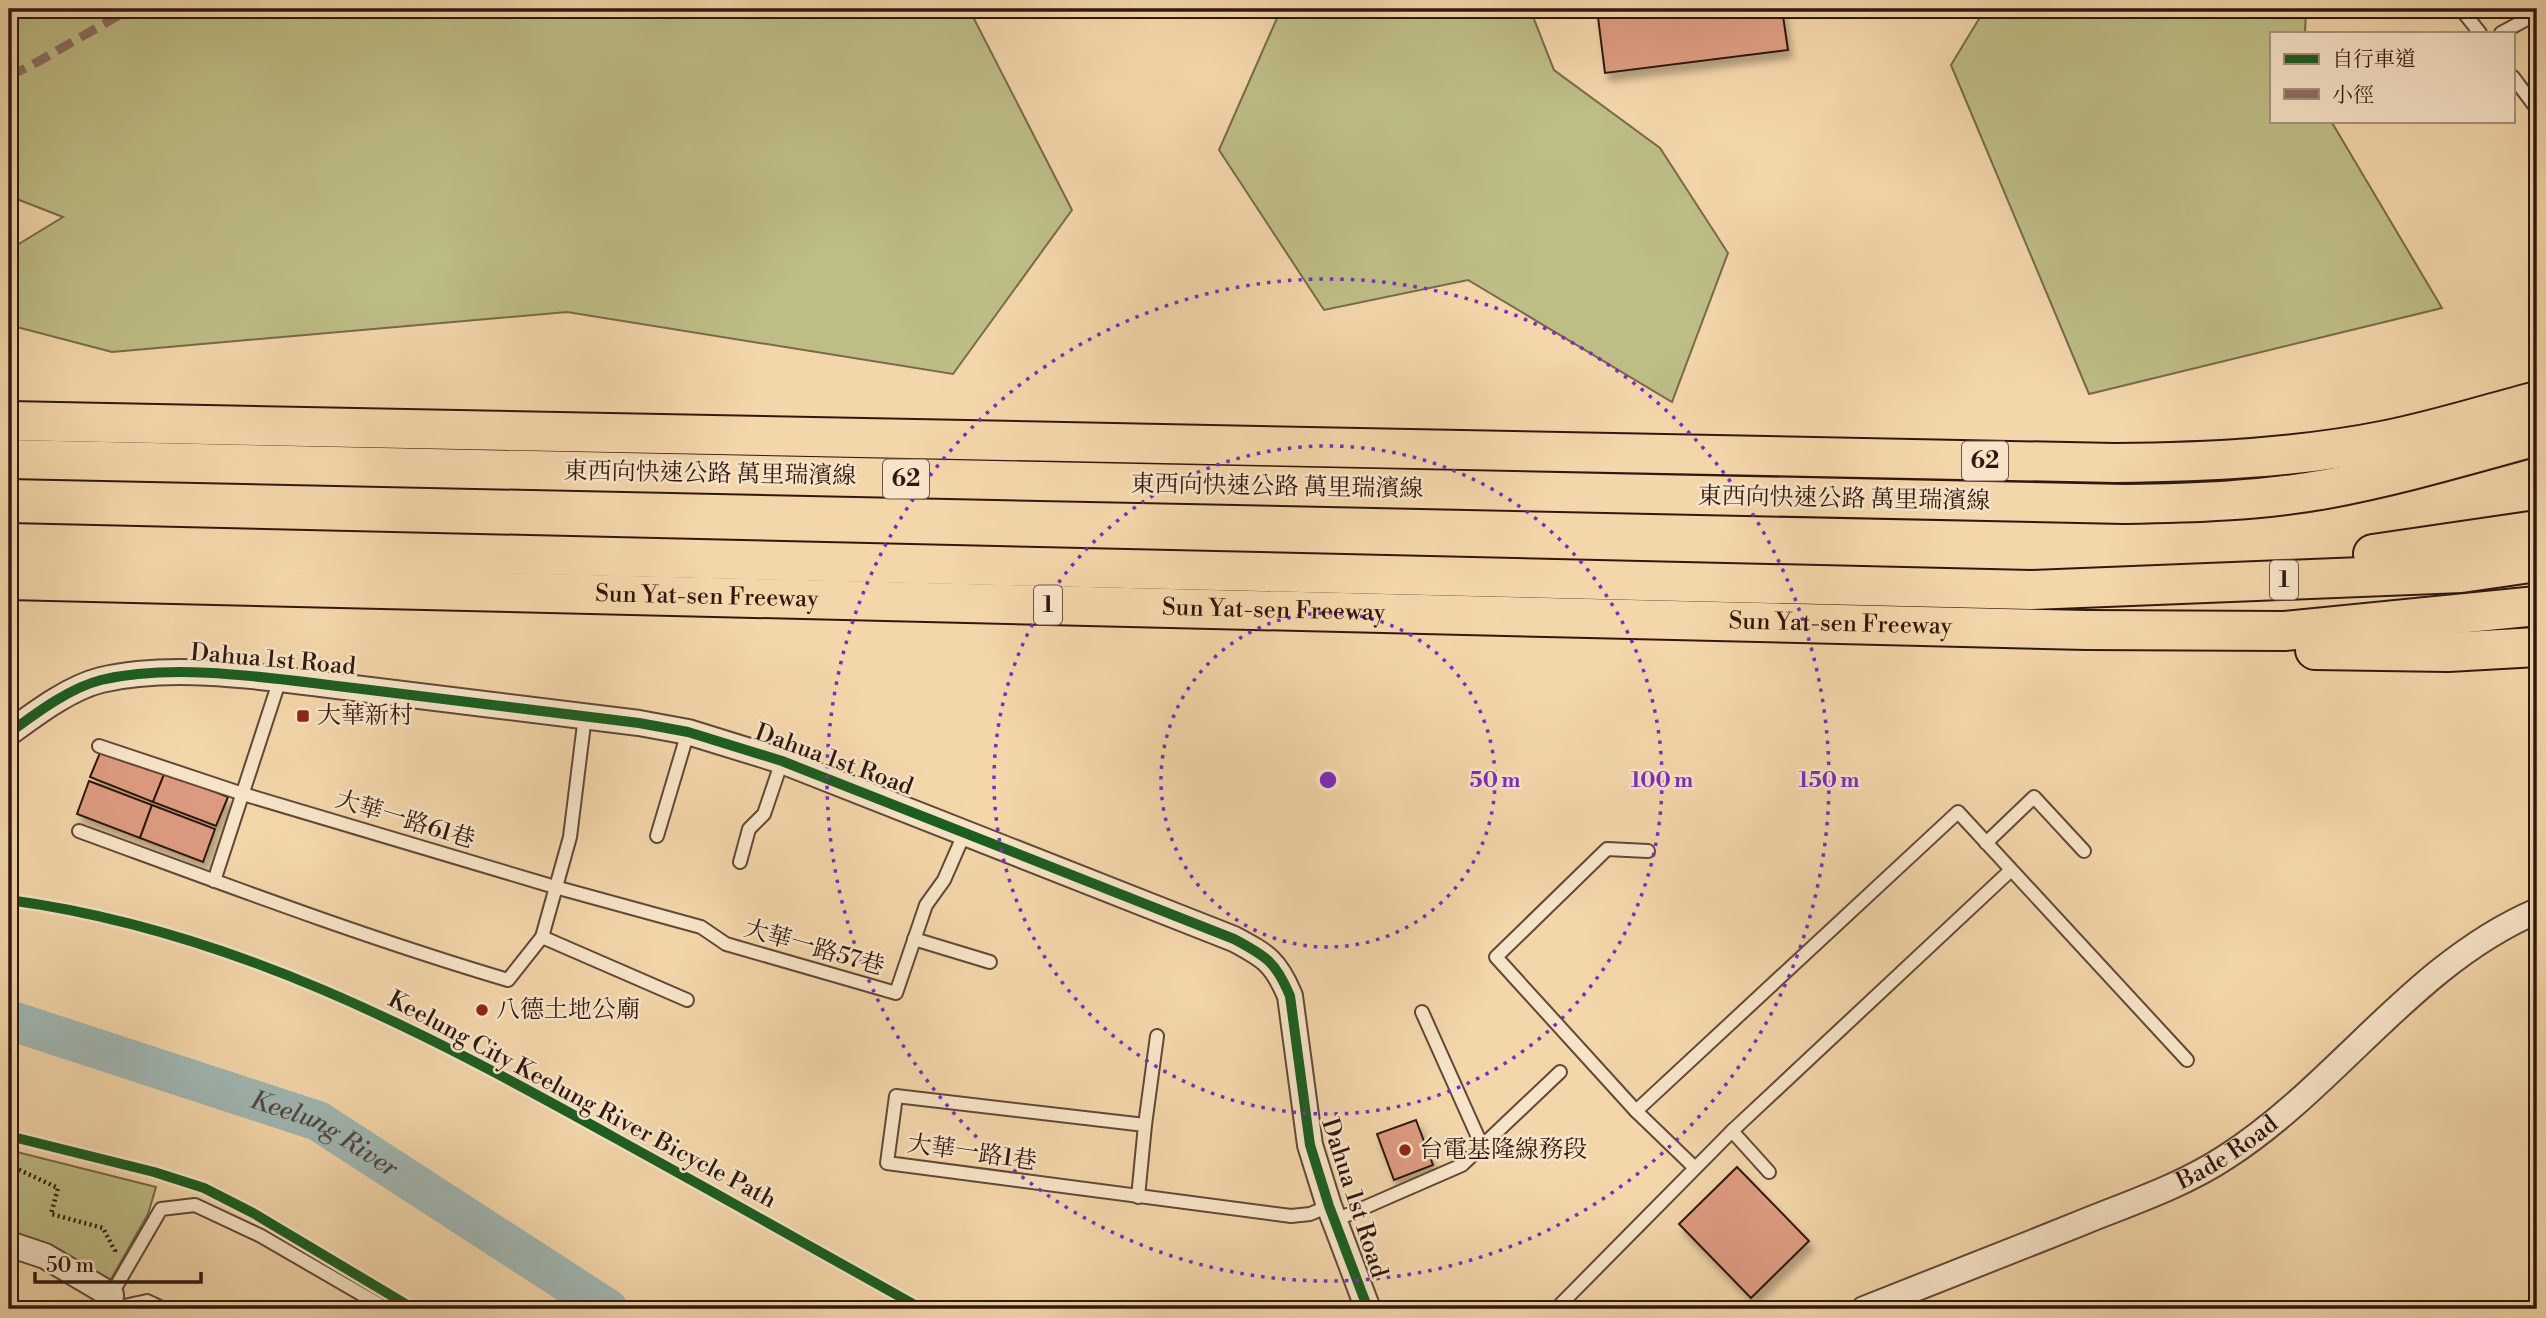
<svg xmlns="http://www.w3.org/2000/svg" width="2546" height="1318" viewBox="0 0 2546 1318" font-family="'Libre Bodoni','Noto Serif TC',serif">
<defs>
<filter id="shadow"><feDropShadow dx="4.5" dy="8" stdDeviation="3.5" flood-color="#0004"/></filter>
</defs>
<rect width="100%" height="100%" fill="#f3d6aa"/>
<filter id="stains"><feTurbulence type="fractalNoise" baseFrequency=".00286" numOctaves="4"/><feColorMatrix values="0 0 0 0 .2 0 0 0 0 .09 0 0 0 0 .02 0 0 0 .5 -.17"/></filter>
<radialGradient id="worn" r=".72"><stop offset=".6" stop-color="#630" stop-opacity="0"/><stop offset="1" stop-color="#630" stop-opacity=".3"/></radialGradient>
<g fill="#bebd86" stroke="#776a4a" stroke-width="2">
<path d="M 9,9 L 969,9 L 1072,210 L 953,374 L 567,312 L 112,352 L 9,325 L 9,250 L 63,217 L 9,196 Z"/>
<path d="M 1281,9 L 1530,9 L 1554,70 L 1660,148 L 1728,253 L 1672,402 L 1468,280 L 1324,310 L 1219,150 Z"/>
<path d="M 1985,9 L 2306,9 L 2305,33 L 2271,33 L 2271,121 L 2331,121 L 2442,308 L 2089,394 L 1951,65 Z"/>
<path d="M 9,1150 L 156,1187 L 148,1214 L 110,1281 L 9,1233 Z"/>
</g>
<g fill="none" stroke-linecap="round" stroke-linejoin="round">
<path stroke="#a0b7b3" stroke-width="40" id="s1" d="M 9,1020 L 318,1121 L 608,1309"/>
</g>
<g fill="#dc9b80" stroke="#30180f" stroke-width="2" filter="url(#shadow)">
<path d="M 1597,9 L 1782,9 L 1788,50 L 1605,73 Z"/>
<path d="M 102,748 L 165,772 L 153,802 L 90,777 Z"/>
<path d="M 165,772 L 228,797 L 216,826 L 153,802 Z"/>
<path d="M 89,781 L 152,805 L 140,838 L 77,814 Z"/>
<path d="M 152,805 L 215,829 L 203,862 L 140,838 Z"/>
<path d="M 1416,1120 L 1433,1165 L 1394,1180 L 1377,1134 Z"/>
<path d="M 1737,1167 L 1809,1241 L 1751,1298 L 1679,1224 Z"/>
</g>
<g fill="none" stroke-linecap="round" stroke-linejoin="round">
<defs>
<g id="lane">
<path d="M 2461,9 L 2480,33"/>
<path d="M 2501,33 L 2527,19"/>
<path d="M 2513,77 L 2537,109"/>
<path d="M 99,746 L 243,794 L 555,887 L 701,927 L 726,944 L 896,993 L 926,905 L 944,880 L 965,832"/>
<path d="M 79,831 C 221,883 363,937 508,980 L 542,937 L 570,837 L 585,716"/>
<path d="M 657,836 L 688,732"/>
<path d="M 1986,843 L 2034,797 L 2084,851"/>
<path d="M 740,862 L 749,829 L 764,814 L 782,761"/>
<path d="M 214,881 L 280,679"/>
<path d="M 542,937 L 687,1000"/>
<path d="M 914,939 L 990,962"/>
<path d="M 1422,1012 L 1482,1146"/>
<path d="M 1157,1036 L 1145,1125 L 896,1096 L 887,1163 L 1291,1216 L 1310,1214 L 1329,1206"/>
<path d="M 1636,1111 L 1496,957 L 1607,849 L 1648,851"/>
<path d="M 1732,1131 L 2011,870"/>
<path d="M 1695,1168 L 1636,1111 L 1958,812 L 2187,1060"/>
<path d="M 1138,1197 L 1145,1125"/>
<path d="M 1335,1218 L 1345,1216 L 1462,1165 L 1560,1072"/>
<path d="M 111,1295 L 161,1209 L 195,1205 L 261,1236 L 387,1309"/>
<path d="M 110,1309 L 147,1301 L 164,1309"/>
<path d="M 1556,1309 L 1732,1131 L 1769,1172"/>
</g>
<g id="street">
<path d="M 9,733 C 35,714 69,688 101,680 C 178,662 275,679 354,688 C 449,700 544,711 639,723 L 688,732 L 782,761 L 1234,939 C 1266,956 1276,962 1290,996 L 1310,1145 L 1329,1206 L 1368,1309"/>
<path d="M 9,1244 L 45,1256 L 111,1295 L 110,1309"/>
<path id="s2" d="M 1864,1309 C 1937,1280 2009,1252 2081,1223 C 2130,1203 2182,1186 2226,1157 C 2338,1085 2413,964 2537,911"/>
</g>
<g id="highway">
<path d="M 9,421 L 2115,463 C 2207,462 2297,458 2387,440 C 2437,430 2487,414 2537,401"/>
<path d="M 9,459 L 2125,504 C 2192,503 2259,501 2326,489 C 2397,476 2467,455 2537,436"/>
<path d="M 9,543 L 2031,590 L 2461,573 L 2537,562"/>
<path d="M 2373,554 L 2537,530"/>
<path id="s3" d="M 9,580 L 2087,630 L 2284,631 L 2537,606"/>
<path d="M 2315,650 L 2448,652 L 2537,647"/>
</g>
</defs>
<use href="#lane" stroke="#614836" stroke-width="16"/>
<use href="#street" stroke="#614836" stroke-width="28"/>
<use href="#highway" stroke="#30180f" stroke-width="42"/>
<path stroke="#30180f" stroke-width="4.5" stroke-dasharray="2 3.5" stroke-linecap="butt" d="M 9,1165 L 58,1188 L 51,1214 L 103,1228 L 115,1251 L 114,1254"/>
<use href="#lane" stroke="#f7e4c8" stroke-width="12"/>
<use href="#street" stroke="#f7e4c8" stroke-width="24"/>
<use href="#highway" stroke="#f3d6aa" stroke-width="38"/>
<path stroke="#8d6e63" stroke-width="9" stroke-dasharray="18 9" stroke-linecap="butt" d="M 9,76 L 32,65 L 130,9"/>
<defs>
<g id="cycleway">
<path d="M 9,733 C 35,714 69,688 101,680 C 178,662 275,679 354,688 C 449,700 544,711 639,723 L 688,732 L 782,761 L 1234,939 C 1266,956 1276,962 1290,996 L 1310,1145 L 1329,1206 L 1368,1309"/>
<path d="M 9,900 C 232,930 423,1031 617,1139 C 719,1195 820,1252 922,1309"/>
<path d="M 9,1136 L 154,1172 L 204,1188 L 253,1213 L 414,1309"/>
</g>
</defs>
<use href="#cycleway" stroke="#f7e4c8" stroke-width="15"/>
<use href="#cycleway" stroke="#1b5e20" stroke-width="10"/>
</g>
<g fill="none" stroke="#7b2cbf" stroke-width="3.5" stroke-dasharray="3.5 7">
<circle cx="1328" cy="780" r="167"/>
<circle cx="1328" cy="780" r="334"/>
<circle cx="1328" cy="780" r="501"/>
</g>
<g fill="#8f2418" stroke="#f7e4c8" stroke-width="2.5">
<rect x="296" y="709" width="14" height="14" rx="3.5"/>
<circle cx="482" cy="1010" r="7"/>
<circle cx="1405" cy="1150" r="7"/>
</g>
<g text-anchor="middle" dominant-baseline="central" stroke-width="5" stroke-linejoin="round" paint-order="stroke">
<g fill="#f7e4c8" stroke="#6c5546" stroke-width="2">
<rect x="1962" y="441.5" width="46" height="39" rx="5"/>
<rect x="883" y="459.5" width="46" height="39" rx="5"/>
<rect x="2270" y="560.5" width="28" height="39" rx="5"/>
<rect x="1034" y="585.5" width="28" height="39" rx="5"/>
</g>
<g font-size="23" font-weight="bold" fill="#30180f">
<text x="1985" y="461">62</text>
<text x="906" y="479">62</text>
<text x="2284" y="580">1</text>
<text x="1048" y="605">1</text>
</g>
<g font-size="24" fill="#30180f" stroke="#f7e4c8">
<text transform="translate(710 474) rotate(1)">東西向快速公路 萬里瑞濱線</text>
<text transform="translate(1277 487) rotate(1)">東西向快速公路 萬里瑞濱線</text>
<text transform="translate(1844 499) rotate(1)">東西向快速公路 萬里瑞濱線</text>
<text stroke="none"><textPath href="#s3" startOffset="698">Sun Yat-sen Freeway</textPath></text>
<text stroke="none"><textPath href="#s3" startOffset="1265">Sun Yat-sen Freeway</textPath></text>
<text stroke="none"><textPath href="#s3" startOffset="1832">Sun Yat-sen Freeway</textPath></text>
<text transform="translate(273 660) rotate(5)">Dahua 1st Road</text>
<text transform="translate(834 760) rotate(20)">Dahua 1st Road</text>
<text transform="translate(405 820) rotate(17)">大華一路61巷</text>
<text transform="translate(814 948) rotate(16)">大華一路57巷</text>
<text transform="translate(582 1100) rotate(28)">Keelung City Keelung River Bicycle Path</text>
<text stroke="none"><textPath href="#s2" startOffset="396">Bade Road</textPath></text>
<text transform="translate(972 1153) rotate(8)">大華一路1巷</text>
<text transform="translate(1354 1198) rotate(72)">Dahua 1st Road</text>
</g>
<g font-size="24" fill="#30180f" stroke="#f7e4c8" text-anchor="start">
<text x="317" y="716">大華新村</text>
<text x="496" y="1010">八德土地公廟</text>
<text x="1419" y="1150">台電基隆線務段</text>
</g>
<g font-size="26" font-style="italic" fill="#524840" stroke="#f7e4c8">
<text stroke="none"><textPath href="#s1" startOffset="336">Keelung River</textPath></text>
</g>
</g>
<circle cx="1328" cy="780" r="10" fill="#7b2cbf" stroke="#f7e4c8" stroke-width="3.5"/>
<g font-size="21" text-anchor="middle" font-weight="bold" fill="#7b2cbf" stroke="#f7e4c8" stroke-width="5" stroke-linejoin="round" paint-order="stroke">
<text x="1495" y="787">50 m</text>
<text x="1662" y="787">100 m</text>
<text x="1829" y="787">150 m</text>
</g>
<rect width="2546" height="1318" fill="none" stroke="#f3d6aa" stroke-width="35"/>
<rect x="10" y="10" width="2525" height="1297" fill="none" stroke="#30180f" stroke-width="3.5"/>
<rect x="18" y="18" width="2511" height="1283" fill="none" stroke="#30180f" stroke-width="2"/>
<rect x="2270" y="32" width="245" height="91" fill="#f7e4c8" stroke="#a7927e" stroke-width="2"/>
<rect x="2284" y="54" width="35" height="10" fill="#1b5e20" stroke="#a7927e" stroke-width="2"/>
<text x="2332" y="66" font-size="21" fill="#30180f">自行車道</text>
<rect x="2284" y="89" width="35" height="10" fill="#8d6e63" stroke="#a7927e" stroke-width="2"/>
<text x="2332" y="102" font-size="21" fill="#30180f">小徑</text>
<path d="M35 1272v10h166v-10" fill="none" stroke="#30180f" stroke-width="3.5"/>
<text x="46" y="1272" font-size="21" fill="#30180f" stroke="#f7e4c8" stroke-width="5" paint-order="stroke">50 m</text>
<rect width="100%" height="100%" filter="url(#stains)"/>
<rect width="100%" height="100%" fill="url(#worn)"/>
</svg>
